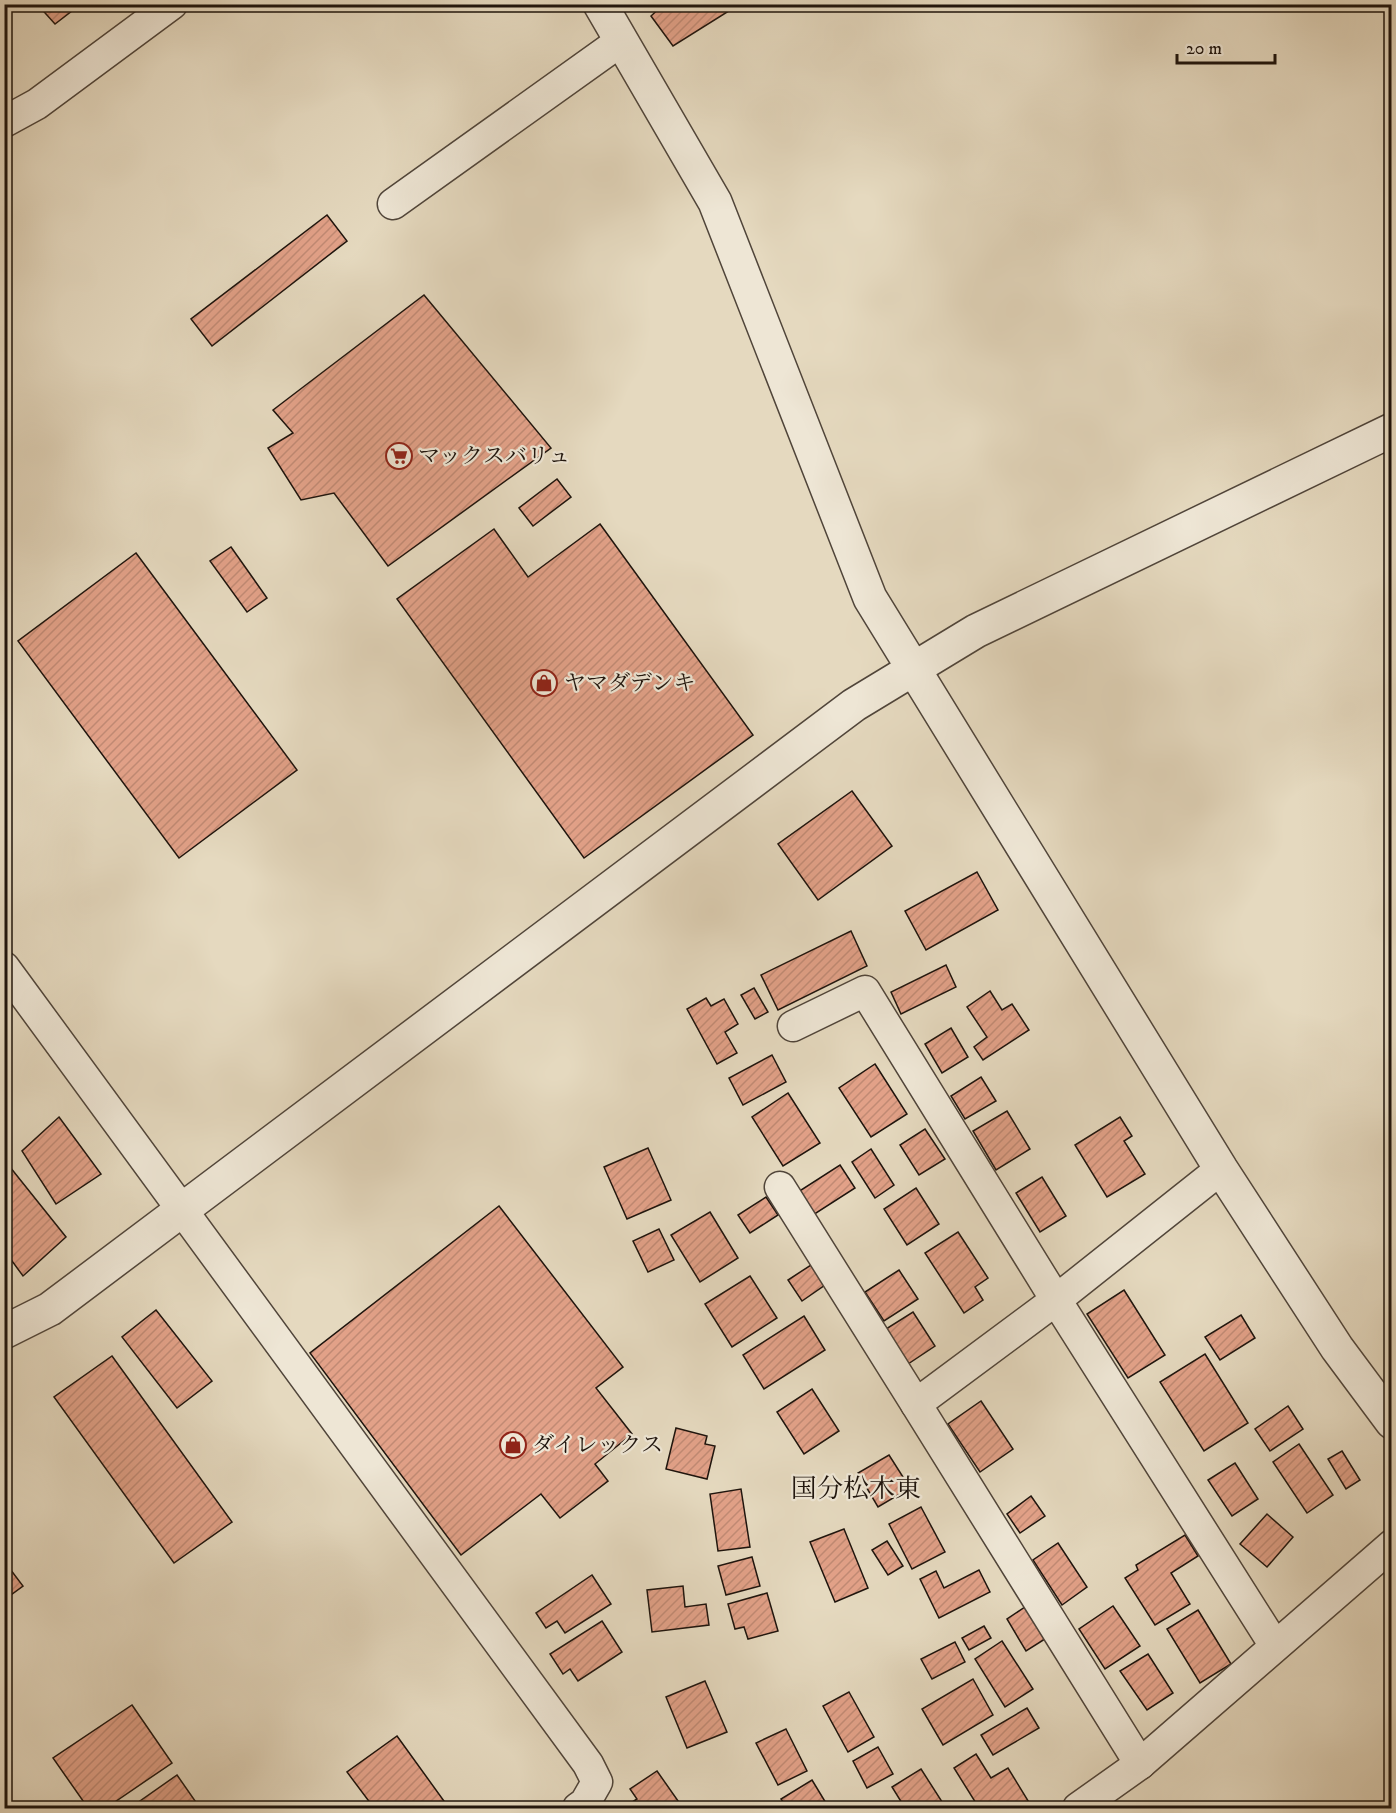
<svg xmlns="http://www.w3.org/2000/svg" width="1396" height="1813" viewBox="0 0 1396 1813" font-family="'IM FELL DW Pica','Noto Serif JP',serif">
<defs>
<pattern id="building-hatch" width="6" height="6" patternUnits="userSpaceOnUse" patternTransform="scale(1.5)"><rect width="6" height="6" fill="#e2a188"/><path d="M-1 1l2-2M0 6l6-6M5 7l2-2" fill="none" stroke="#c18a74"/></pattern>
</defs>
<rect width="100%" height="100%" fill="#e5d9bf"/>
<filter id="stains"><feTurbulence type="fractalNoise" baseFrequency=".00333" numOctaves="4"/><feColorMatrix values="0 0 0 0 .2 0 0 0 0 .09 0 0 0 0 .02 0 0 0 .5 -.17"/></filter>
<radialGradient id="worn" r=".72"><stop offset=".6" stop-color="#630" stop-opacity="0"/><stop offset="1" stop-color="#630" stop-opacity=".3"/></radialGradient>
<g fill="url(#building-hatch)" stroke="#1e140d" stroke-width="1.5">
<path d="M 7,4 L 20,4 L 9,11 Z"/>
<path d="M 37,4 L 81,4 L 55,24 Z"/>
<path d="M 664,4 L 740,4 L 673,46 L 651,16 Z"/>
<path d="M 327,215 L 347,241 L 212,346 L 191,319 Z"/>
<path d="M 424,295 L 551,448 L 388,566 L 334,493 L 301,500 L 268,448 L 293,433 L 273,410 Z"/>
<path d="M 557,479 L 571,497 L 533,526 L 519,508 Z"/>
<path d="M 600,524 L 753,735 L 584,858 L 397,599 L 494,529 L 528,577 Z"/>
<path d="M 231,547 L 267,598 L 247,612 L 210,561 Z"/>
<path d="M 136,553 L 297,770 L 179,858 L 18,641 Z"/>
<path d="M 852,791 L 892,846 L 818,900 L 778,844 Z"/>
<path d="M 977,872 L 998,910 L 926,950 L 905,911 Z"/>
<path d="M 851,931 L 867,966 L 778,1010 L 761,975 Z"/>
<path d="M 946,965 L 956,987 L 901,1014 L 891,992 Z"/>
<path d="M 754,988 L 768,1012 L 755,1019 L 741,995 Z"/>
<path d="M 990,991 L 1002,1010 L 1012,1004 L 1029,1030 L 983,1060 L 974,1047 L 987,1037 L 967,1007 Z"/>
<path d="M 706,998 L 711,1006 L 724,999 L 738,1024 L 725,1032 L 737,1053 L 717,1064 L 687,1009 Z"/>
<path d="M 951,1028 L 968,1057 L 942,1073 L 925,1044 Z"/>
<path d="M 772,1055 L 786,1082 L 743,1105 L 729,1078 Z"/>
<path d="M 875,1064 L 907,1114 L 871,1137 L 839,1088 Z"/>
<path d="M 981,1077 L 996,1101 L 965,1119 L 951,1096 Z"/>
<path d="M 788,1093 L 820,1143 L 783,1166 L 752,1117 Z"/>
<path d="M 1007,1111 L 1030,1149 L 996,1170 L 973,1131 Z"/>
<path d="M 59,1117 L 101,1174 L 56,1204 L 22,1151 Z"/>
<path d="M 1120,1117 L 1132,1136 L 1124,1141 L 1145,1174 L 1107,1197 L 1075,1145 Z"/>
<path d="M 925,1129 L 945,1159 L 919,1175 L 900,1145 Z"/>
<path d="M 648,1148 L 671,1200 L 627,1219 L 604,1167 Z"/>
<path d="M 871,1149 L 894,1185 L 875,1198 L 852,1162 Z"/>
<path d="M 6,1162 L 66,1237 L 23,1276 L 4,1250 Z"/>
<path d="M 840,1165 L 855,1188 L 813,1215 L 798,1192 Z"/>
<path d="M 1042,1177 L 1066,1216 L 1040,1232 L 1016,1193 Z"/>
<path d="M 916,1188 L 939,1224 L 907,1245 L 884,1209 Z"/>
<path d="M 766,1197 L 778,1215 L 750,1233 L 738,1215 Z"/>
<path d="M 499,1206 L 623,1367 L 596,1388 L 632,1434 L 595,1464 L 608,1481 L 560,1518 L 541,1494 L 461,1555 L 310,1353 Z"/>
<path d="M 710,1212 L 738,1258 L 700,1282 L 671,1235 Z"/>
<path d="M 659,1229 L 674,1260 L 648,1272 L 633,1241 Z"/>
<path d="M 958,1232 L 988,1278 L 975,1287 L 983,1300 L 964,1313 L 925,1253 Z"/>
<path d="M 811,1265 L 825,1285 L 802,1301 L 788,1280 Z"/>
<path d="M 899,1270 L 918,1299 L 884,1321 L 865,1292 Z"/>
<path d="M 750,1276 L 777,1318 L 732,1347 L 705,1304 Z"/>
<path d="M 1124,1290 L 1165,1355 L 1128,1378 L 1087,1314 Z"/>
<path d="M 156,1310 L 212,1381 L 177,1408 L 122,1337 Z"/>
<path d="M 913,1312 L 935,1346 L 908,1364 L 886,1329 Z"/>
<path d="M 1241,1315 L 1255,1338 L 1220,1360 L 1205,1337 Z"/>
<path d="M 804,1316 L 825,1350 L 764,1389 L 743,1355 Z"/>
<path d="M 1205,1354 L 1248,1423 L 1204,1451 L 1160,1382 Z"/>
<path d="M 112,1356 L 232,1522 L 174,1563 L 54,1397 Z"/>
<path d="M 812,1389 L 839,1431 L 804,1454 L 777,1412 Z"/>
<path d="M 981,1401 L 1013,1449 L 980,1472 L 948,1424 Z"/>
<path d="M 1288,1406 L 1303,1429 L 1270,1451 L 1255,1429 Z"/>
<path d="M 676,1428 L 707,1436 L 705,1444 L 715,1446 L 707,1479 L 666,1469 Z"/>
<path d="M 1299,1444 L 1333,1495 L 1307,1513 L 1273,1462 Z"/>
<path d="M 1342,1451 L 1360,1480 L 1346,1489 L 1328,1459 Z"/>
<path d="M 889,1455 L 910,1488 L 878,1507 L 858,1473 Z"/>
<path d="M 1235,1463 L 1258,1499 L 1232,1516 L 1208,1480 Z"/>
<path d="M 741,1489 L 750,1547 L 718,1551 L 710,1494 Z"/>
<path d="M 1031,1496 L 1045,1516 L 1020,1533 L 1007,1514 Z"/>
<path d="M 921,1507 L 945,1552 L 912,1569 L 889,1524 Z"/>
<path d="M 1267,1514 L 1293,1537 L 1267,1567 L 1240,1544 Z"/>
<path d="M 844,1529 L 868,1588 L 835,1602 L 810,1542 Z"/>
<path d="M 1185,1535 L 1198,1556 L 1171,1573 L 1190,1604 L 1155,1625 L 1125,1578 L 1138,1570 L 1136,1565 Z"/>
<path d="M 887,1541 L 903,1566 L 888,1575 L 872,1550 Z"/>
<path d="M 1058,1543 L 1087,1587 L 1062,1605 L 1033,1560 Z"/>
<path d="M 752,1557 L 760,1586 L 726,1595 L 718,1566 Z"/>
<path d="M 4,1561 L 23,1586 L 4,1600 Z"/>
<path d="M 979,1570 L 990,1592 L 939,1618 L 920,1579 L 936,1571 L 944,1588 Z"/>
<path d="M 592,1575 L 611,1604 L 565,1633 L 557,1621 L 546,1628 L 536,1613 Z"/>
<path d="M 683,1586 L 685,1607 L 706,1604 L 709,1625 L 652,1632 L 647,1590 Z"/>
<path d="M 767,1593 L 778,1631 L 748,1639 L 744,1627 L 735,1629 L 728,1604 Z"/>
<path d="M 1113,1606 L 1140,1646 L 1105,1669 L 1079,1629 Z"/>
<path d="M 1025,1607 L 1045,1639 L 1026,1651 L 1007,1619 Z"/>
<path d="M 1198,1610 L 1231,1664 L 1200,1683 L 1167,1629 Z"/>
<path d="M 602,1621 L 622,1652 L 578,1681 L 570,1669 L 563,1674 L 550,1654 Z"/>
<path d="M 984,1626 L 991,1638 L 969,1650 L 962,1638 Z"/>
<path d="M 1002,1641 L 1033,1689 L 1005,1707 L 975,1659 Z"/>
<path d="M 955,1642 L 965,1662 L 932,1679 L 921,1659 Z"/>
<path d="M 1148,1654 L 1173,1693 L 1147,1710 L 1120,1671 Z"/>
<path d="M 973,1679 L 993,1715 L 943,1745 L 922,1709 Z"/>
<path d="M 705,1681 L 727,1732 L 687,1748 L 666,1697 Z"/>
<path d="M 849,1692 L 874,1737 L 848,1752 L 823,1706 Z"/>
<path d="M 132,1705 L 172,1763 L 106,1808 L 88,1808 L 53,1758 Z"/>
<path d="M 1027,1708 L 1039,1728 L 993,1755 L 981,1735 Z"/>
<path d="M 786,1729 L 807,1771 L 778,1785 L 756,1743 Z"/>
<path d="M 397,1736 L 449,1808 L 374,1808 L 347,1772 Z"/>
<path d="M 878,1747 L 893,1774 L 867,1788 L 853,1761 Z"/>
<path d="M 976,1754 L 991,1778 L 1008,1768 L 1030,1804 L 1023,1808 L 979,1808 L 954,1768 Z"/>
<path d="M 921,1769 L 946,1808 L 905,1808 L 892,1787 Z"/>
<path d="M 657,1771 L 683,1808 L 623,1808 L 637,1799 L 630,1789 Z"/>
<path d="M 177,1775 L 200,1808 L 130,1808 Z"/>
<path d="M 812,1780 L 829,1808 L 787,1808 L 781,1799 Z"/>
</g>
<g fill="none" stroke-linecap="round" stroke-linejoin="round">
<defs>
<g id="minor">
<path d="M 4,122 L 37,104 L 172,4"/>
<path d="M 393,204 L 621,41"/>
<path d="M 4,967 L 588,1764 L 597,1782 L 585,1803 L 578,1808"/>
<path d="M 793,1026 L 865,991 L 1056,1300 L 1275,1646"/>
<path d="M 780,1187 L 916,1404"/>
<path d="M 1140,1764 L 916,1404 L 1056,1300 L 1221,1169"/>
<path d="M 1078,1808 L 1140,1764 L 1392,1545"/>
</g>
<g id="tertiary">
<path d="M 600,4 L 715,202 L 870,598 L 1221,1169 L 1337,1348 L 1392,1422"/>
<path d="M 4,1332 L 50,1309 L 854,705 L 976,631 L 1392,430"/>
</g>
</defs>
<use href="#minor" stroke="#50453a" stroke-width="33"/>
<use href="#tertiary" stroke="#50453a" stroke-width="36"/>
<use href="#minor" stroke="#eee6d5" stroke-width="30"/>
<use href="#tertiary" stroke="#eee6d5" stroke-width="33"/>
</g>
<defs>
<symbol id="supermarket-ring" viewBox="-11 -11 22 22"><circle r="9.5" fill="#eee6d5" stroke="#8f2418" stroke-width="1.5"/><path d="M-6-5.5h2.5l.6 2H6L4.5 2H-2.5L-4.4-4H-6ZM-1.5 3.2a1.3 1.3 0 1 0 .1 0ZM3 3.2a1.3 1.3 0 1 0 .1 0Z" fill="#8f2418"/></symbol>
<symbol id="shop-ring" viewBox="-11 -11 22 22"><circle r="9.5" fill="#eee6d5" stroke="#8f2418" stroke-width="1.5"/><path d="M-5-2.5h2.3a2.7 3.5 0 0 1 5.4 0H5L5.5 6h-11ZM-1.5-2.5h3a1.5 2.3 0 0 0-3 0Z" fill="#8f2418"/></symbol>
</defs>
<g fill-rule="evenodd">
<use href="#supermarket-ring" x="384" y="441" width="30" height="30"/>
<use href="#shop-ring" x="529" y="668" width="30" height="30"/>
<use href="#shop-ring" x="498" y="1430" width="30" height="30"/>
</g>
<g text-anchor="middle" dominant-baseline="central" stroke-width="4.5" stroke-linejoin="round" paint-order="stroke">
<g font-size="22" fill="#1e140d" stroke="#eee6d5" text-anchor="start">
<text x="418" y="456">マックスバリュ</text>
<text x="564" y="683">ヤマダデンキ</text>
<text x="532" y="1445">ダイレックス</text>
</g>
<g font-size="26" fill="#1e140d" stroke="#eee6d5">
<text x="856" y="1489">国分松木東</text>
</g>
</g>
<rect width="1396" height="1813" fill="none" stroke="#e5d9bf" stroke-width="24"/>
<rect x="6" y="6" width="1384" height="1801" fill="none" stroke="#1e140d" stroke-width="3"/>
<rect x="12" y="12" width="1372" height="1789" fill="none" stroke="#1e140d" stroke-width="1.5"/>
<path d="M1177 54v9h98v-9" fill="none" stroke="#1e140d" stroke-width="3"/>
<text x="1186" y="54" font-size="18" fill="#1e140d" stroke="#eee6d5" stroke-width="4.5" paint-order="stroke">20 m</text>
<rect width="100%" height="100%" filter="url(#stains)"/>
<rect width="100%" height="100%" fill="url(#worn)"/>
</svg>
